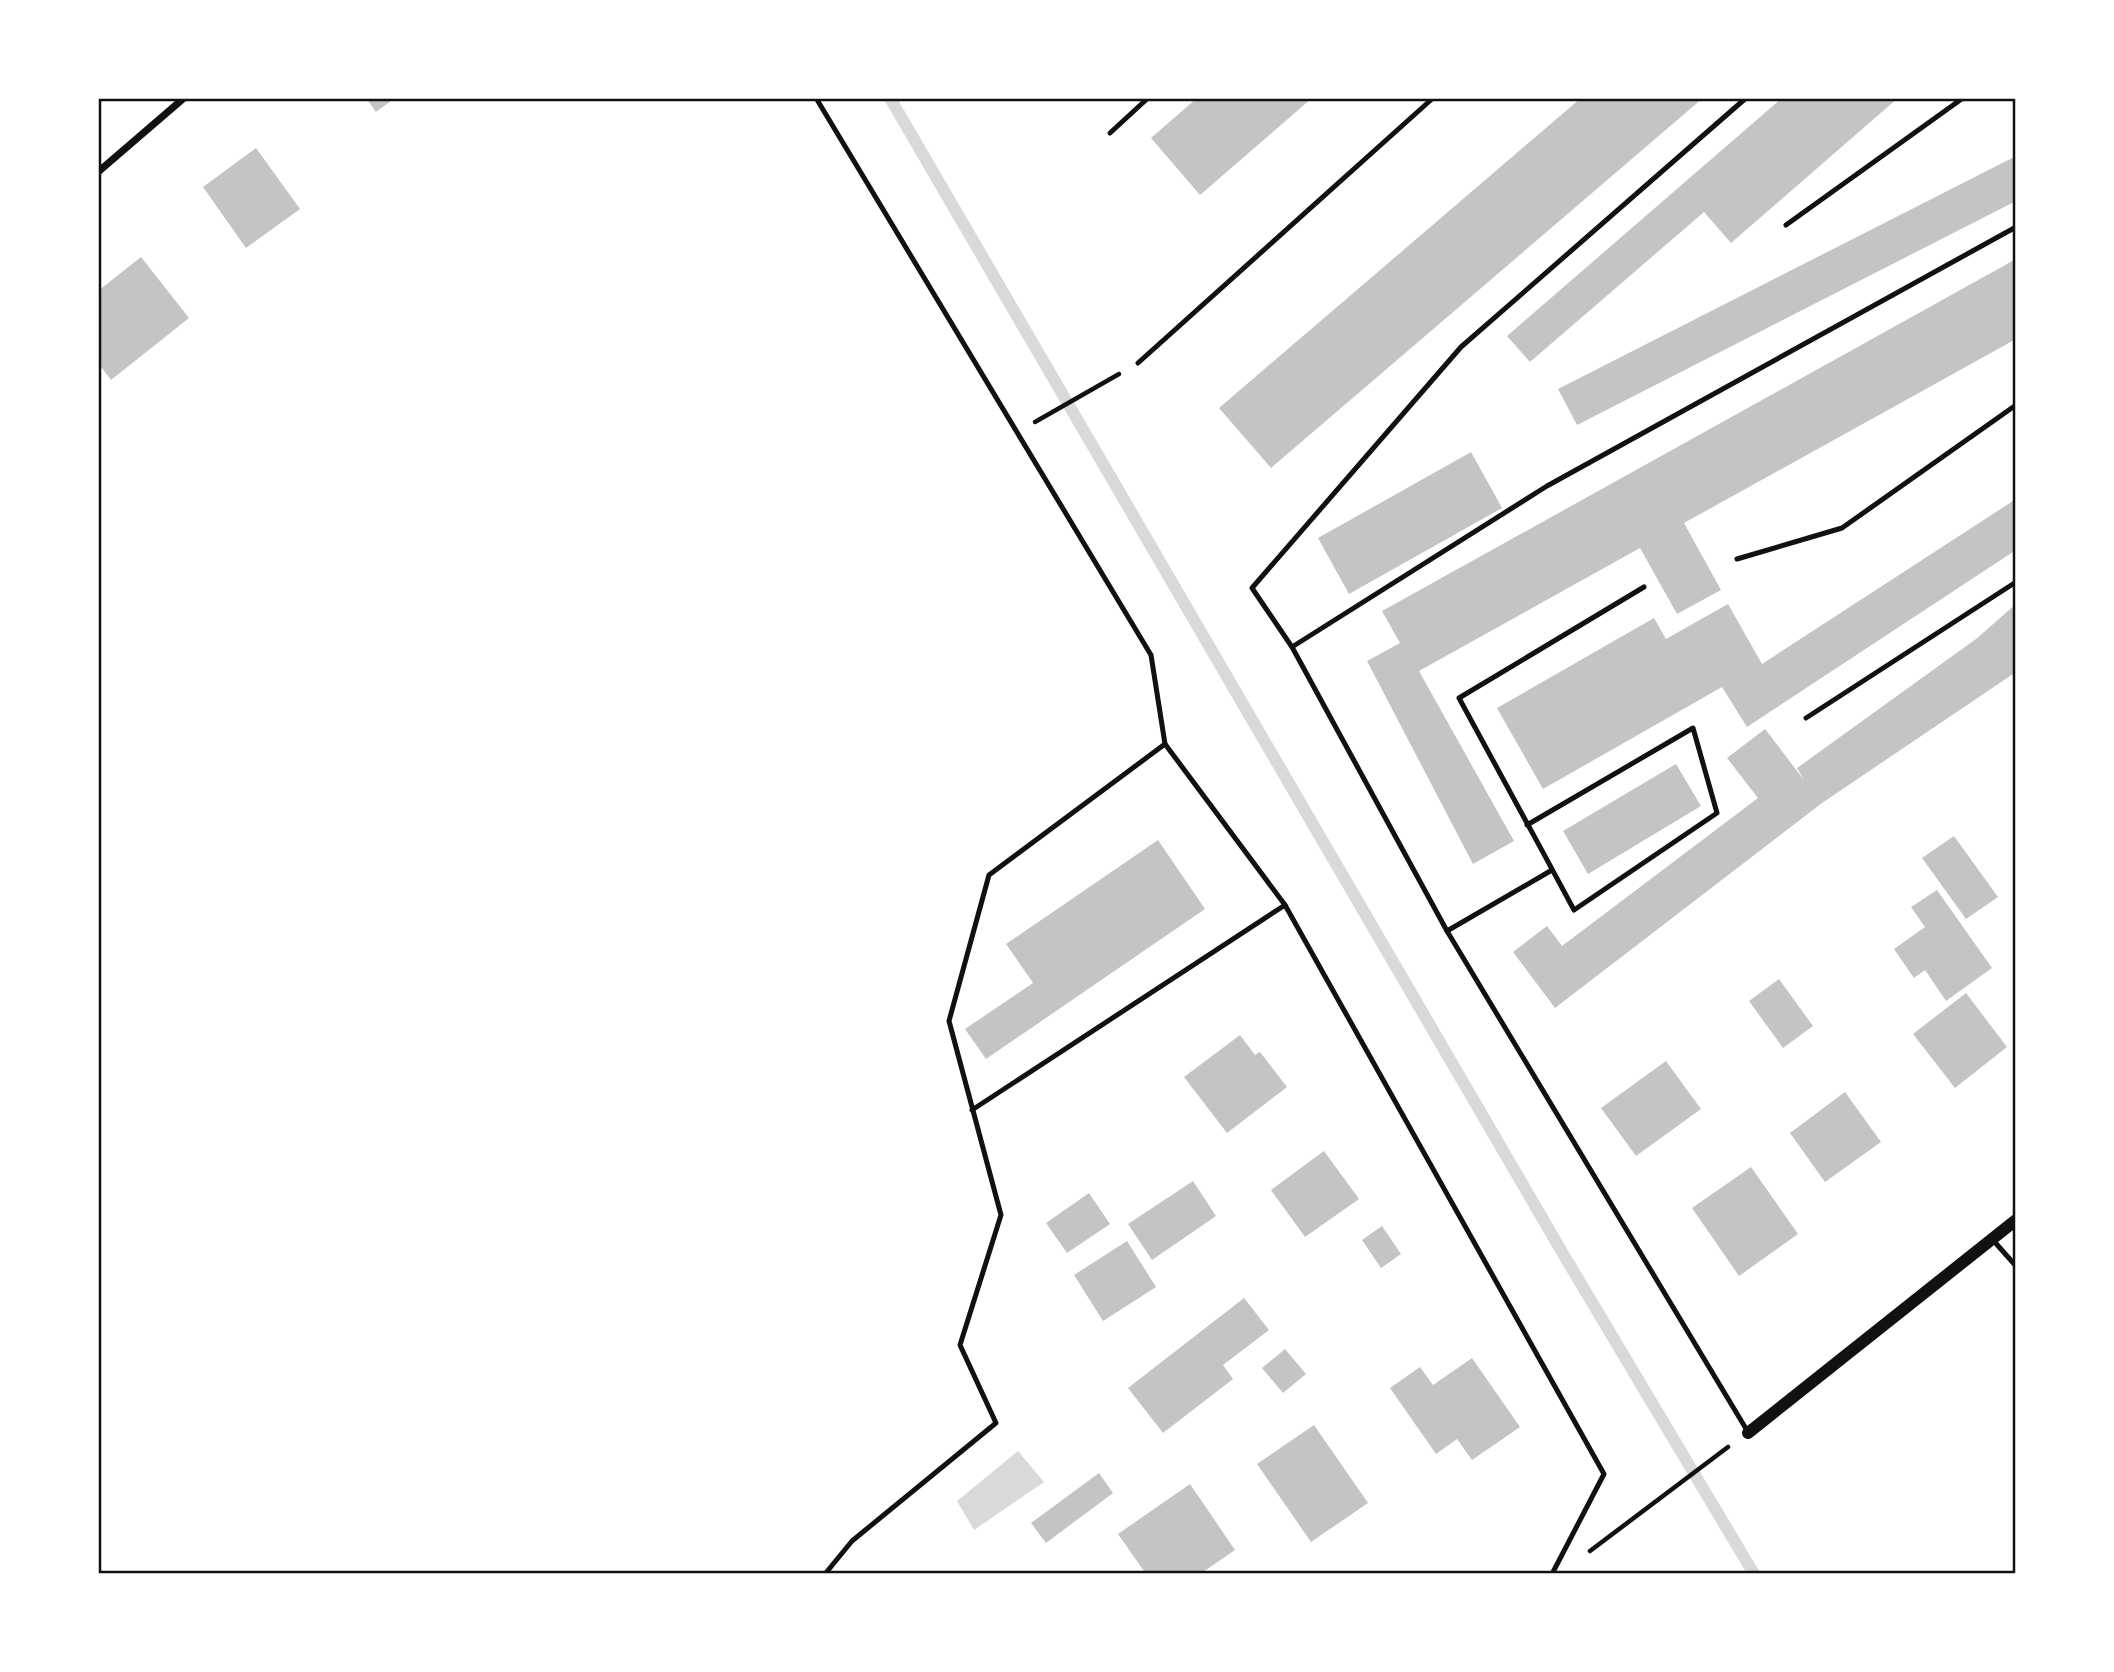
<svg xmlns="http://www.w3.org/2000/svg" width="2114" height="1672" viewBox="0 0 2114 1672" font-family="'Fira Sans',sans-serif">
<rect width="100%" height="100%" fill="#fff"/>
<path fill="#d9d9d9" d="M 1018,1451 L 1044,1482 L 974,1530 L 957,1501 Z"/>
<g fill="none" stroke-linecap="round" stroke-linejoin="round">
<path stroke="#d9d9d9" stroke-width="12" d="M 890,98 L 1562,1252 L 1754,1574"/>
</g>
<g fill="#c4c4c4">
<path d="M 366,98 L 395,98 L 376,112 Z"/>
<path d="M 1197,98 L 1312,98 L 1200,195 L 1151,138 Z"/>
<path d="M 1581,98 L 1703,98 L 1271,468 L 1219,408 Z"/>
<path d="M 1782,98 L 1898,98 L 1731,243 L 1704,212 L 1530,362 L 1507,336 Z"/>
<path d="M 256,148 L 300,209 L 246,248 L 203,187 Z"/>
<path d="M 2016,156 L 2016,201 L 1577,425 L 1558,389 Z"/>
<path d="M 141,257 L 189,318 L 111,380 L 98,363 L 98,291 Z"/>
<path d="M 2016,259 L 2016,339 L 1684,523 L 1721,590 L 1677,614 L 1640,548 L 1419,671 L 1514,841 L 1473,864 L 1367,661 L 1400,643 L 1382,611 Z"/>
<path d="M 1471,452 L 1502,508 L 1349,594 L 1318,538 Z"/>
<path d="M 2016,499 L 2016,550 L 1747,727 L 1722,687 L 1543,789 L 1497,708 L 1654,618 L 1666,639 L 1728,604 L 1762,664 Z"/>
<path d="M 2016,604 L 2016,672 L 1822,803 L 1555,1008 L 1513,952 L 1547,926 L 1562,946 L 1758,798 L 1727,758 L 1765,729 L 1804,780 L 1797,768 L 1976,639 Z"/>
<path d="M 1676,764 L 1701,806 L 1588,874 L 1563,831 Z"/>
<path d="M 1954,836 L 1998,897 L 1966,919 L 1922,858 Z"/>
<path d="M 1158,840 L 1205,909 L 986,1059 L 965,1029 L 1033,983 L 1006,944 Z"/>
<path d="M 1937,890 L 1992,968 L 1946,1001 L 1925,970 L 1914,978 L 1894,949 L 1925,927 L 1911,907 Z"/>
<path d="M 1779,979 L 1813,1026 L 1783,1048 L 1749,1001 Z"/>
<path d="M 1966,993 L 2007,1047 L 1955,1088 L 1913,1034 Z"/>
<path d="M 1240,1035 L 1255,1055 L 1260,1052 L 1287,1087 L 1227,1133 L 1184,1077 Z"/>
<path d="M 1666,1061 L 1701,1109 L 1636,1156 L 1601,1108 Z"/>
<path d="M 1845,1092 L 1881,1142 L 1825,1182 L 1790,1133 Z"/>
<path d="M 1324,1151 L 1359,1199 L 1305,1237 L 1271,1190 Z"/>
<path d="M 1751,1167 L 1798,1234 L 1739,1276 L 1692,1208 Z"/>
<path d="M 1193,1181 L 1216,1216 L 1152,1260 L 1128,1224 Z"/>
<path d="M 1089,1193 L 1110,1224 L 1067,1253 L 1046,1223 Z"/>
<path d="M 1382,1226 L 1401,1254 L 1381,1268 L 1362,1240 Z"/>
<path d="M 1127,1241 L 1156,1287 L 1103,1321 L 1074,1275 Z"/>
<path d="M 1244,1298 L 1269,1330 L 1223,1365 L 1233,1379 L 1163,1433 L 1128,1388 Z"/>
<path d="M 1285,1349 L 1306,1374 L 1283,1393 L 1262,1368 Z"/>
<path d="M 1472,1358 L 1520,1427 L 1472,1460 L 1457,1439 L 1436,1454 L 1390,1388 L 1420,1367 L 1433,1385 Z"/>
<path d="M 1314,1425 L 1368,1503 L 1311,1542 L 1257,1464 Z"/>
<path d="M 1099,1473 L 1113,1493 L 1046,1543 L 1031,1523 Z"/>
<path d="M 1190,1484 L 1235,1550 L 1200,1574 L 1146,1574 L 1118,1534 Z"/>
</g>
<g fill="none" stroke-linecap="round" stroke-linejoin="round">
<g stroke="#111" stroke-width="4.5">
<path d="M 1035,422 L 1119,374"/>
<path d="M 1590,1551 L 1728,1447"/>
</g>
<g stroke="#111" stroke-width="5">
<path d="M 816,98 L 1151,655 L 1165,744 L 1285,905 L 1604,1474 L 1552,1574"/>
<path d="M 1746,98 L 1461,347 L 1252,588 L 1292,647 L 1447,931 L 1748,1432"/>
<path d="M 1110,133 L 1148,98"/>
<path d="M 1786,225 L 1963,98"/>
<path d="M 1138,363 L 1433,98"/>
<path d="M 1737,559 L 1842,528 L 2016,405"/>
<path d="M 1292,647 L 1547,486 L 2016,227"/>
<path d="M 1806,718 L 2016,582"/>
<path d="M 1527,825 L 1693,728 L 1717,813 L 1574,910 C 1536,839 1497,768 1459,698 L 1644,587"/>
<path d="M 1447,931 L 1552,870"/>
<path d="M 972,1110 L 1285,905"/>
<path d="M 1992,1239 L 2016,1266"/>
<path d="M 825,1574 L 852,1541 L 996,1423 L 960,1345 L 1001,1215 L 949,1021 L 989,875 L 1165,744"/>
</g>
<path stroke="#111" stroke-width="7" d="M 98,172 L 184,98"/>
<path stroke="#111" stroke-width="12" d="M 1748,1433 L 2016,1220"/>
</g>
<rect width="2114" height="1672" fill="none" stroke="#ffffff" stroke-width="200"/>
<rect x="100" y="100" width="1914" height="1472" fill="none" stroke="#111" stroke-width="2.5"/>
</svg>
